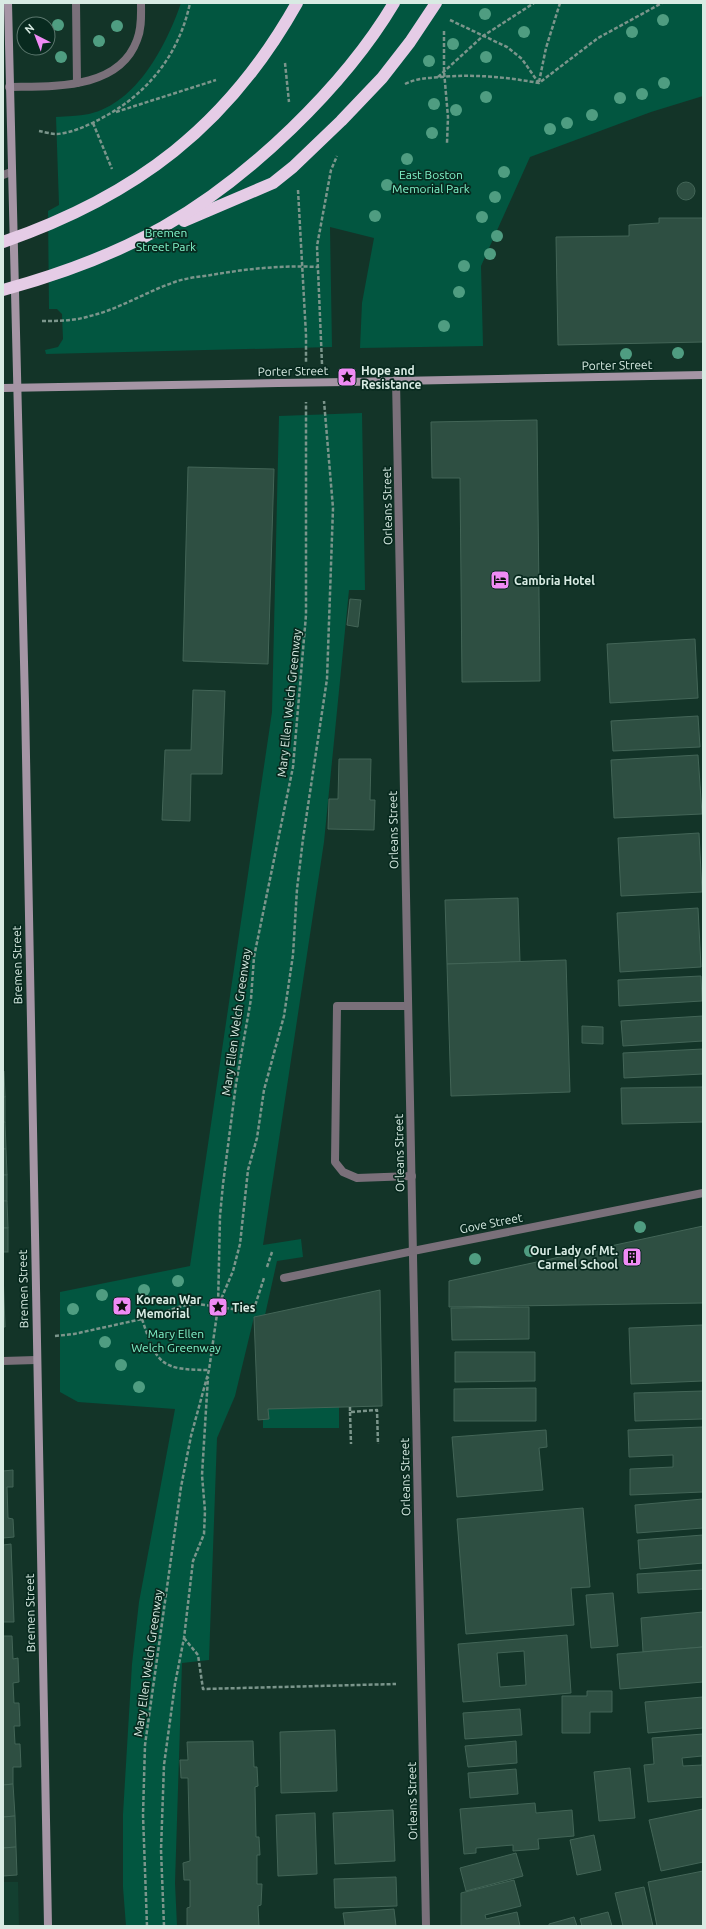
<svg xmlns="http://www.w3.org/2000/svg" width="706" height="1929" viewBox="0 0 706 1929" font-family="Ubuntu,sans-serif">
<rect width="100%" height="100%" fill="#133428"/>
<path fill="#133f30" d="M 3,1882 L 18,1882 L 19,1926 L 3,1926 Z"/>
<g fill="#025640">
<path d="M 181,3 L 703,3 L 703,96 L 651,112 L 530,157 L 481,266 L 483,346 L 360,348 L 362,303 L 374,238 L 330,227 L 332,347 L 46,354 L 45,350 L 58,347 L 63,339 L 62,314 L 57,309 L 49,309 L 48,211 L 59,205 L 56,117 C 67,116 78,116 89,114 C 137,103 166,46 181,3 Z"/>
<path d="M 362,413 L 365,590 L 349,590 L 324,842 L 263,1245 L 301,1239 L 303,1257 L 277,1261 L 265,1315 L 254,1317 L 235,1396 L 217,1438 L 209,1660 L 182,1663 L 175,1883 L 177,1926 L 126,1926 L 123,1887 L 123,1814 L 132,1664 L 139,1602 L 175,1409 L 78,1402 L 60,1392 L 60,1292 L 190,1266 L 272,712 L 279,416 Z"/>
<path d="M 339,1407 L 339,1428 L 263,1428 L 263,1419 L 268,1419 L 268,1409 Z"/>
</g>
<g fill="#2e4f42" stroke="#436557" fill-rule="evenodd">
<circle cx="686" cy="191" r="9"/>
<path d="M 659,218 L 703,218 L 703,342 L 558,345 L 556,237 L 629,236 L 629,225 L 659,223 Z"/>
<path d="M 537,420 L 540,681 L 462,682 L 460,478 L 432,478 L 431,422 Z"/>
<path d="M 188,467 L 274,469 L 268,664 L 183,661 Z"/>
<path d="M 350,599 L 361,600 L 358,627 L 347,625 Z"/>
<path d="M 695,639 L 698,698 L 610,703 L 607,644 Z"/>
<path d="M 193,690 L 225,691 L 222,774 L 191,774 L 190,821 L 162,820 L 165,750 L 191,750 Z"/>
<path d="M 698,716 L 700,747 L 613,751 L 611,721 Z"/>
<path d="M 698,755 L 702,814 L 614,818 L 611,760 Z"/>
<path d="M 339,759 L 371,759 L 370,800 L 375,800 L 374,830 L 328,829 L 329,799 L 338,799 Z"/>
<path d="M 699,833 L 702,892 L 621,896 L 618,838 Z"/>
<path d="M 518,898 L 520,962 L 447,964 L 445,900 Z"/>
<path d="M 698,908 L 701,967 L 620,972 L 617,913 Z"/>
<path d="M 566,960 L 570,1092 L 451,1096 L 447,964 Z"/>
<path d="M 701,976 L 702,1001 L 619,1006 L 618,980 Z"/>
<path d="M 703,1016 L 703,1041 L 623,1046 L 621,1021 Z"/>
<path d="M 582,1026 L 603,1027 L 603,1044 L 582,1043 Z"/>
<path d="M 703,1049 L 703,1074 L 624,1078 L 623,1053 Z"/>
<path d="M 3,1071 L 4,1071 L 5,1097 L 3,1097 Z"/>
<path d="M 703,1087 L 703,1122 L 622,1124 L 621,1088 Z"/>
<rect x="3" y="1097" width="2" height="25"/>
<path d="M 3,1122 L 5,1122 L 6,1149 L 3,1149 Z"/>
<path d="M 3,1149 L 6,1149 L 7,1175 L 3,1175 Z"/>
<rect x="3" y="1175" width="4" height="26"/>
<path d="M 3,1201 L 7,1201 L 8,1228 L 3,1228 Z"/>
<path d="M 703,1226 L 703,1303 L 449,1307 L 449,1281 Z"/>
<rect x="3" y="1228" width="5" height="24"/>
<path d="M 3,1271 L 5,1327 L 3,1327 Z"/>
<path d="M 380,1290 L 382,1406 L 268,1409 L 269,1419 L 258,1420 L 254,1317 Z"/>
<path d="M 529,1307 L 529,1339 L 452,1340 L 451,1308 Z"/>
<path d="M 703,1325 L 703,1381 L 631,1384 L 629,1328 Z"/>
<path d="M 455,1352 L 535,1352 L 535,1381 L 455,1382 Z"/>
<path d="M 536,1388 L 536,1421 L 454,1421 L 454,1389 Z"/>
<path d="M 703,1391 L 703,1419 L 635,1421 L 634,1393 Z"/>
<path d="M 703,1427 L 703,1492 L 630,1495 L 630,1469 L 673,1467 L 673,1455 L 629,1457 L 628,1430 Z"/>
<path d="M 546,1430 L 547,1447 L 539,1448 L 543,1490 L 457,1497 L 452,1437 Z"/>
<path d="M 13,1470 L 13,1487 L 7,1487 L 8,1518 L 13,1519 L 14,1537 L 3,1538 L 3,1471 Z"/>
<path d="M 703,1499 L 703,1528 L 637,1533 L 635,1505 Z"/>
<path d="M 583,1508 L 590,1587 L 571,1588 L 574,1625 L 466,1634 L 457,1519 Z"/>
<path d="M 703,1535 L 703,1563 L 640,1569 L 638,1540 Z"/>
<path d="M 11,1544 L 14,1622 L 3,1622 L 3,1545 Z"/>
<path d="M 703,1570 L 703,1589 L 638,1593 L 637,1574 Z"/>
<path d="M 613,1593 L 618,1646 L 591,1648 L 586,1595 Z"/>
<path d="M 703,1612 L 703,1647 L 643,1652 L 641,1618 Z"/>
<path d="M 567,1635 L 571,1693 L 463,1702 L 458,1644 ZM 524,1651 L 526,1685 L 500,1687 L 497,1653 Z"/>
<path d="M 3,1636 L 12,1636 L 13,1659 L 18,1658 L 19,1682 L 13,1683 L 14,1703 L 19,1703 L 20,1726 L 14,1726 L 15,1744 L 20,1744 L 21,1767 L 13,1767 L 13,1784 L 3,1785 Z"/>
<path d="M 703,1647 L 703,1682 L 620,1689 L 617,1654 Z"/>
<path d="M 587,1691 L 612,1691 L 612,1712 L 590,1712 L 590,1733 L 562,1733 L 562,1696 L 587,1696 Z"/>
<path d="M 703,1697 L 703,1728 L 648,1733 L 645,1702 Z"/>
<path d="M 520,1709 L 522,1735 L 465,1739 L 463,1713 Z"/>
<path d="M 335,1730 L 337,1791 L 281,1793 L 280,1732 Z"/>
<path d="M 703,1734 L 703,1797 L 648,1802 L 644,1765 L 654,1764 L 652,1738 ZM 702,1756 L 702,1765 L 683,1766 L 682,1758 Z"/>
<path d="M 253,1741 L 254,1767 L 257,1767 L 258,1786 L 255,1787 L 256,1837 L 259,1837 L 260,1855 L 257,1855 L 257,1884 L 262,1884 L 261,1905 L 258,1906 L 259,1926 L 187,1926 L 187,1908 L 190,1907 L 190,1880 L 184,1880 L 183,1863 L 190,1861 L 188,1778 L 181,1778 L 180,1760 L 188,1760 L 187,1742 Z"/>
<path d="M 516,1741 L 517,1763 L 468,1767 L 465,1746 Z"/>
<path d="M 630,1768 L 635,1818 L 599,1821 L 594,1772 Z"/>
<path d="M 516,1769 L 518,1794 L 470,1798 L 468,1773 Z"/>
<path d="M 13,1784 L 15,1816 L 3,1817 L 3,1785 Z"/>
<path d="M 535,1803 L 536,1813 L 572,1810 L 574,1836 L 538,1839 L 539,1849 L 513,1851 L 513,1845 L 476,1848 L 476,1853 L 464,1854 L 460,1809 Z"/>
<path d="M 703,1809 L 703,1862 L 661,1871 L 649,1820 Z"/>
<path d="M 393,1810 L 395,1861 L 335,1864 L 333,1813 Z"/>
<path d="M 315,1813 L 317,1874 L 278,1876 L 276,1815 Z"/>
<path d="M 15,1816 L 16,1847 L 3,1848 L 3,1817 Z"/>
<path d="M 594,1835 L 601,1870 L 577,1875 L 570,1840 Z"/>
<path d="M 16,1847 L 17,1875 L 3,1876 L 3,1848 Z"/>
<path d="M 516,1853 L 523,1876 L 466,1891 L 460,1868 Z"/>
<path d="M 703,1871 L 703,1926 L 657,1926 L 648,1882 Z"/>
<path d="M 396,1877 L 397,1906 L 335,1908 L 334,1879 Z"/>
<path d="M 514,1880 L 521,1906 L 485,1915 L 486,1919 L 517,1912 L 520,1926 L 461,1926 L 461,1893 Z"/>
<path d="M 644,1887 L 653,1926 L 623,1926 L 615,1893 Z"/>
<path d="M 394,1909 L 396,1926 L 345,1926 L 343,1913 Z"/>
<path d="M 608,1912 L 612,1926 L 582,1926 L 580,1919 Z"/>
<path d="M 574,1917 L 577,1926 L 549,1926 L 549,1924 Z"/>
</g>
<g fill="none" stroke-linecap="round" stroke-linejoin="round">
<g stroke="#7b958b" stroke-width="2.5" stroke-dasharray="4 2" stroke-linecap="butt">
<path d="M 450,20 L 507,47 L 522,59 L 538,82"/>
<path d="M 444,31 L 444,71 L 448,117 L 447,143"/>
<path d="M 285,63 L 289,102"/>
<path d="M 438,77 L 483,36 L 534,3"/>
<path d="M 539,82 L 546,48 L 560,3"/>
<path d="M 405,84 C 417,78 428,78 441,77 C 475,74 505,77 539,83 L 598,38 L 662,3"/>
<path d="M 116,112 L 216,80"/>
<path d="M 93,123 L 112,169"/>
<path d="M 39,131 C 44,132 51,134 57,134 C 71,133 87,126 100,119 C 147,95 179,55 190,3"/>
<path d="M 298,190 L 306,335 L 306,363"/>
<path d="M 42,321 C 58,321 74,321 90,316 C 119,309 144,293 172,283 C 184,278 198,277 211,275 C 246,269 281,265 317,267"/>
<path d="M 322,364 L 317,246 L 331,170 L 337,156"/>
<path d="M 267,1267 L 272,1252"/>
<path d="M 219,1304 L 233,1271 L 240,1244 L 248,1170 L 257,1138 L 264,1090 L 284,1016 L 293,955 L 297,889 L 303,839 L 327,679 L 333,508 L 324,401"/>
<path d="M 142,1319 C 157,1364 160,1370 209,1370"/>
<path d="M 55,1336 L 74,1334 L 142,1319 L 182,1306 L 198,1304 L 253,1312 L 264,1278"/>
<path d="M 350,1407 L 350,1412 L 377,1410 L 378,1444"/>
<path d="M 350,1412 L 351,1444"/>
<path d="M 184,1638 L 198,1655 L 203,1689 L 396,1684"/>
<path d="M 147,1926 L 143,1815 L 145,1745 L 181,1487 L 191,1436 L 209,1370 L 218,1307 L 220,1216 L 223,1184 L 236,1084 L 251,999 L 254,957 L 293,767 L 306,615 L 306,402"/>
<path d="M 164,1926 L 161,1850 L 164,1765 L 175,1684 L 184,1638 L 193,1561 L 204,1534 L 205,1511 L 202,1475 L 208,1377"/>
</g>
<g stroke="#7a707a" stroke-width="8">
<path d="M 76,3 L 77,83"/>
<path d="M 9,87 C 53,86 119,90 137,40 C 142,28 141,15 141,3"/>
<path d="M 408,1006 L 337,1006 L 335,1162 L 343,1172 L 357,1178 L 412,1176"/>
</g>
<path stroke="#7a707a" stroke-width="8" d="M 284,1278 L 413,1251"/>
<g stroke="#7a707a" stroke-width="8">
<path d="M 396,380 L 426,1926"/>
<path d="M 413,1251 L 703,1193"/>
<path d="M 3,1361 L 36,1360"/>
</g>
<path stroke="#7a707a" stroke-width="8" d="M 3,175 L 11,172"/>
<g stroke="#a595a5" stroke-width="8">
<path d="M 8,3 L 25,703 L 48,1926"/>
<path d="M 347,382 L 703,375"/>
<path d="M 3,388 L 278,383"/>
</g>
<path stroke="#a595a5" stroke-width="8" d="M 278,383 L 347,382"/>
<g stroke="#e5cce6" stroke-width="12">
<path d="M 184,221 L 273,183 L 293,167 L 341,121 L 382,78 L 410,42 L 436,3"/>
<path d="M 3,242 C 136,196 228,126 297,3"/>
<path d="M 3,290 C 58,275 113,255 163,227 C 248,179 344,87 394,3"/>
</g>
</g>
<g fill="#4f9d81">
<circle cx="485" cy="14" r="6"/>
<circle cx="663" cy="20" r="6"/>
<circle cx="58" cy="25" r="6"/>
<circle cx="117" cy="26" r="6"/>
<circle cx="524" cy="32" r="6"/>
<circle cx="632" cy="32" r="6"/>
<circle cx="99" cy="41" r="6"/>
<circle cx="453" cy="44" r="6"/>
<circle cx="61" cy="57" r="6"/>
<circle cx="486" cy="57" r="6"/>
<circle cx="429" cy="61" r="6"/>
<circle cx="664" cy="83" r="6"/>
<circle cx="642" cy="94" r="6"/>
<circle cx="486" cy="97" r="6"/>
<circle cx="620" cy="98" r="6"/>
<circle cx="434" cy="104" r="6"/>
<circle cx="456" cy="110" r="6"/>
<circle cx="592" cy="115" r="6"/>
<circle cx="567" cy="123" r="6"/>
<circle cx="550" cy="129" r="6"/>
<circle cx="432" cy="133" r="6"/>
<circle cx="407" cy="159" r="6"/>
<circle cx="504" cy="172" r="6"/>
<circle cx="387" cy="185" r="6"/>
<circle cx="495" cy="197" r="6"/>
<circle cx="375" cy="216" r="6"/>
<circle cx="482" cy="217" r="6"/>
<circle cx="497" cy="236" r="6"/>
<circle cx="490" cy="254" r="6"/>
<circle cx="464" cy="266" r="6"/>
<circle cx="459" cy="292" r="6"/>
<circle cx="444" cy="326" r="6"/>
<circle cx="678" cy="353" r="6"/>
<circle cx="626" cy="354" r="6"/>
<circle cx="640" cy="1227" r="6"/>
<circle cx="530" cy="1251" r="6"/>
<circle cx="475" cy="1259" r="6"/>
<circle cx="178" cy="1281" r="6"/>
<circle cx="144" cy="1290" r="6"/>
<circle cx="102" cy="1295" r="6"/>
<circle cx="73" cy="1309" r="6"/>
<circle cx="105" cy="1342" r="6"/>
<circle cx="121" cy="1365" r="6"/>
<circle cx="139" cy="1387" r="6"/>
</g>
<defs>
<symbol id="sight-square" viewBox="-11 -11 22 22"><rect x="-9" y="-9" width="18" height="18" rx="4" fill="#f08bf5" stroke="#082a1f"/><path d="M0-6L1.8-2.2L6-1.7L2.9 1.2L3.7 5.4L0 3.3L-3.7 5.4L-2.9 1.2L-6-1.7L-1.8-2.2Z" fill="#111"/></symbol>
<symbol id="hotel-square" viewBox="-11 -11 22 22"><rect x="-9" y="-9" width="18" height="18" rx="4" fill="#f08bf5" stroke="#082a1f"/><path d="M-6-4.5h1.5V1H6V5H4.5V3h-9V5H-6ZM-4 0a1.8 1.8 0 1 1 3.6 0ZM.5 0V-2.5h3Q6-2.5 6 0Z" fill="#111"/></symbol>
<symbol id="building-square" viewBox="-11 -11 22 22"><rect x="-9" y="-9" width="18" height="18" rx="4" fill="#f08bf5" stroke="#082a1f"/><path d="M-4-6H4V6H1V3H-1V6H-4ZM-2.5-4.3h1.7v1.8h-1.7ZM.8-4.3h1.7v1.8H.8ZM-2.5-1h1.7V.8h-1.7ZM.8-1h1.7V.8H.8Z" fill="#111"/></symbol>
</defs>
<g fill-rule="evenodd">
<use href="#sight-square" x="336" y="366" width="22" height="22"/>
<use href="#hotel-square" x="489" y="569" width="22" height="22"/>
<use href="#building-square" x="621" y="1246" width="22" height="22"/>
<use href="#sight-square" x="111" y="1295" width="22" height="22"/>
<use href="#sight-square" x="207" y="1296" width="22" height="22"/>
</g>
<g text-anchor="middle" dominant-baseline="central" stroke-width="3.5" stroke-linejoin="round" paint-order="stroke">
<g font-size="12" fill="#80f3c9" stroke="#082a1f">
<text x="431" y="174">East Boston<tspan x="431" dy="14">Memorial Park</tspan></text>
<text x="166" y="232">Bremen<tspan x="166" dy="14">Street Park</tspan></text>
<text x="176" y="1333">Mary Ellen<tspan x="176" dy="14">Welch Greenway</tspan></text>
</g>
<g font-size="12" fill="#d8ebe3" stroke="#082a1f">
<text transform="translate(617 365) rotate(-1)">Porter Street</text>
<text transform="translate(293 371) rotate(-1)">Porter Street</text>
<text transform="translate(387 506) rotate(-91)">Orleans Street</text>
<text transform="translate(289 703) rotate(-84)">Mary Ellen Welch Greenway</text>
<text transform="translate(393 830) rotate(-91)">Orleans Street</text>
<text transform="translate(17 965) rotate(-91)">Bremen Street</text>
<text transform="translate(236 1022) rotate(-82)">Mary Ellen Welch Greenway</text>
<text transform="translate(399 1153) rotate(-91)">Orleans Street</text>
<text transform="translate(491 1223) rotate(-11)">Gove Street</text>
<text transform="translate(23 1289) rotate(-91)">Bremen Street</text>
<text transform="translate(405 1477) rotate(-91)">Orleans Street</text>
<text transform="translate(30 1613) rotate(-91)">Bremen Street</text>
<text transform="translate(148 1663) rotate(-82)">Mary Ellen Welch Greenway</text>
<text transform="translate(412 1801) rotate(-91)">Orleans Street</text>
</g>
<g font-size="12" font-weight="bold" fill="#d8ebe3" stroke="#082a1f" text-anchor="start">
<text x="361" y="370">Hope and<tspan x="361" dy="14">Resistance</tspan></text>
<text x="514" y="580">Cambria Hotel</text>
<text x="618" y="1250" text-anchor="end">Our Lady of Mt.<tspan x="618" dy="14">Carmel School</tspan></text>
<text x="136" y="1299">Korean War<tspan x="136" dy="14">Memorial</tspan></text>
<text x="232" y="1307">Ties</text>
</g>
</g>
<rect width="706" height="1929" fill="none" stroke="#d8ebe3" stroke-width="8"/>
<g transform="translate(36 36) rotate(318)"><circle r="19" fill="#082a1f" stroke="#5b776d"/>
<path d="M0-3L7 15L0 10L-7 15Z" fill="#f08bf5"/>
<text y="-6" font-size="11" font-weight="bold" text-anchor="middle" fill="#d8ebe3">N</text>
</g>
</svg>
